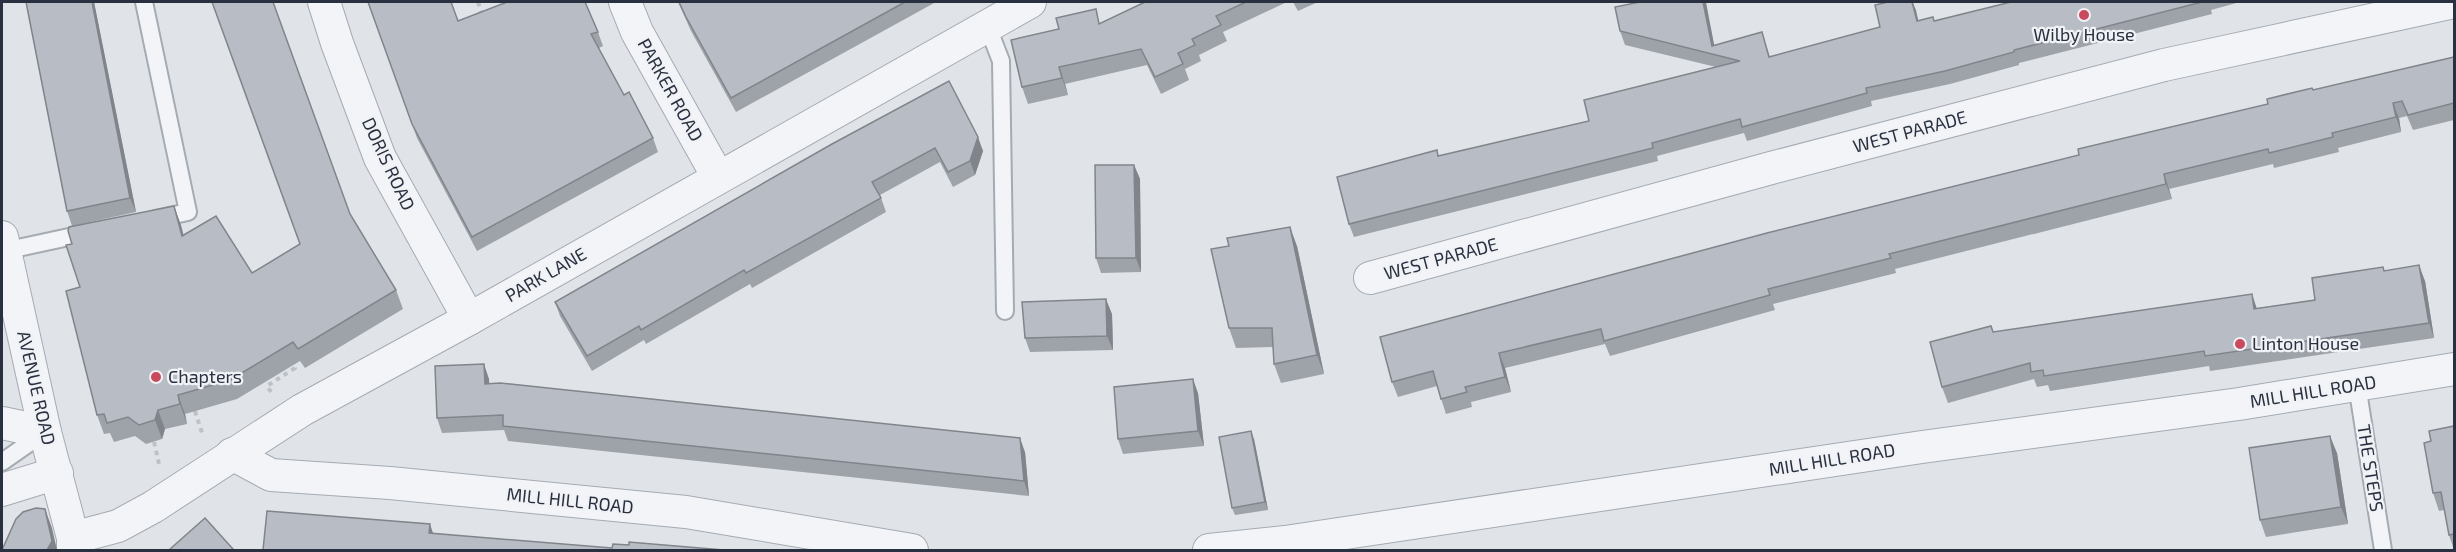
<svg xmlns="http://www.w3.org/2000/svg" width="2456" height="552" font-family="'Exo 2',sans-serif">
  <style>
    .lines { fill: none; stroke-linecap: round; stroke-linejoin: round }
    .lane-casing { stroke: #a5abb3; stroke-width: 20 }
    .street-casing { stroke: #a5abb3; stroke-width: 34 }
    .path { stroke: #bec1c7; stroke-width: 4; stroke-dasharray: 4.5 4.5; stroke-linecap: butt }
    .lane { stroke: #f3f4f7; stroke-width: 16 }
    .street { stroke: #f3f4f7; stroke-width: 32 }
    .wall { fill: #9ea3a9 }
    .shaded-wall { fill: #81848a }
    .building { fill: #b8bdc5; stroke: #81848a; stroke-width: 1.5 }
    .poi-dot { fill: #c94a5c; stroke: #f0f2f6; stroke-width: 2 }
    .labels { text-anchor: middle; stroke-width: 4.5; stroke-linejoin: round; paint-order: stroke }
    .poi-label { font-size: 18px; fill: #293140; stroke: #f0f2f6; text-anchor: start }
    .street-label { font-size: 18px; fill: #293140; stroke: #f0f2f6 }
  </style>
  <rect width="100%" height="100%" fill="#e0e4e9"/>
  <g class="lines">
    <defs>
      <g id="lane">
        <path d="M 144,2 L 188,212 L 155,219"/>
        <path d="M 987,25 L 1001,61 L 1005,311"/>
        <path d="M 4,251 L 92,232"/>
        <path d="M 2357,385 L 2383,550"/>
        <path d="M 2,462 L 45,432"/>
      </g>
      <g id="street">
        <path d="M 324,2 L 337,43 L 380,158 L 469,319"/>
        <path d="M 625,2 L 637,32 L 718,177"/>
        <path d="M 2,237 L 45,432 L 73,538 L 73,550"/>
        <path d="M 1370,278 L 1771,168 L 2164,65 L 2454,2"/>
        <path d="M 2,423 L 45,432"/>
        <path d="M 232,454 L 271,475 L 390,483 L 686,512 L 912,550"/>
        <path d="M 2,490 L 57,473"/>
        <path d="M 73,538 L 118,526 L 153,507 L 302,410 L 469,319 L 1030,2"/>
        <path d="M 1209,550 L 1285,542 L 1922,447 L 2239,404 L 2454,369"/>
      </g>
    </defs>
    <!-- lane casing -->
    <use href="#lane" class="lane-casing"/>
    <!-- street casing -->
    <use href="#street" class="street-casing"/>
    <!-- path -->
    <g class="path">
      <path d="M 478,2 L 482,14"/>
      <path d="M 271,392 L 267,386 L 295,368 L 292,363"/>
      <path d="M 195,411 L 202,433"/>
      <path d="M 154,442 L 159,464"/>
    </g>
    <!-- lane -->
    <use href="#lane" class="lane"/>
    <!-- street -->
    <use href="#street" class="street"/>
  </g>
  <!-- wall -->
  <g class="wall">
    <path d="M 26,2 L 94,2 L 136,212 L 72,226 L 67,211 Z"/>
    <path d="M 368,2 L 458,21 L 598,32 L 603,46 L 599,48 L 624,95 L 653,138 L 658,152 L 477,251 L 417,138 Z"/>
    <path d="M 678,2 L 936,2 L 736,112 L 691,31 Z"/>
    <path d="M 1145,2 L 1287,2 L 1223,32 L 1227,41 L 1199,55 L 1201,61 L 1185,69 L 1189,80 L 1161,94 L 1147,65 L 1065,84 L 1068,95 L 1028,104 L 1022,87 L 1059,29 L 1101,23 Z"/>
    <path d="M 1293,2 L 1318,2 L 1298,11 Z"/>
    <path d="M 1705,2 L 1714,45 L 1766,45 L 1770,57 L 1880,27 L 1888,2 L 1913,2 L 1918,20 L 1934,21 L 2011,2 L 2240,2 L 2211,10 L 2212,14 L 2019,63 L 2019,65 L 1950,84 L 1871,101 L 1872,106 L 1747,141 L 1744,133 L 1657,156 L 1658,161 L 1354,237 L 1349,224 L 1439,156 L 1589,121 L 1716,67 L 1625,45 L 1620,31 Z"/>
    <path d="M 2454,57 L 2454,120 L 2413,130 L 2407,116 L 2399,118 L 2401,132 L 2338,148 L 2339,152 L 2274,168 L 2273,164 L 2169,189 L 2172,199 L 1895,269 L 1896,273 L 1773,304 L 1775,310 L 1610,356 L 1605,344 L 1505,368 L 1511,392 L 1471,402 L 1472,407 L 1446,414 L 1437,386 L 1398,397 L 1392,382 L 2079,155 L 2268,104 L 2313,90 Z"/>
    <path d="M 949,81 L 983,151 L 975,175 L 953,187 L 940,162 L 880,195 L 886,212 L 752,288 L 750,284 L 646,344 L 644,340 L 592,371 L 560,316 L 555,302 Z"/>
    <path d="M 1134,165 L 1140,179 L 1141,272 L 1101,273 L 1096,258 Z"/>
    <path d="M 174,206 L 183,235 L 252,273 L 350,214 L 396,290 L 403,309 L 305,368 L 300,361 L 237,399 L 185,414 L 187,424 L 165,429 L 162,439 L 146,444 L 135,436 L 114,442 L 110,433 L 104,434 L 97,415 L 80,287 L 72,244 Z"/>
    <path d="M 1297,246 L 1324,374 L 1281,383 L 1274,364 L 1273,347 L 1236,348 L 1229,328 Z"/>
    <path d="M 2385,271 L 2425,281 L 2434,338 L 2210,371 L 2209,366 L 2050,391 L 2048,385 L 2037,387 L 2034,379 L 1948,403 L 1942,387 L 1994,332 L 2257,308 L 2315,300 Z"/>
    <path d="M 1112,314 L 1113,350 L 1030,352 L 1025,338 Z"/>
    <path d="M 489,379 L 489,384 L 1025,452 L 1029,496 L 508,441 L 504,430 L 442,433 L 437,418 Z"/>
    <path d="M 1198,393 L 1204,446 L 1123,454 L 1118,439 Z"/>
    <path d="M 2454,426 L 2454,550 L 2449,535 L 2444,510 L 2439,511 L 2433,493 L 2431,441 Z"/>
    <path d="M 1254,439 L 1268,510 L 1235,515 L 1232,508 Z"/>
    <path d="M 2337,453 L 2348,524 L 2266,537 L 2260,520 Z"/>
  </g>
  <!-- shaded-wall -->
  <g class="shaded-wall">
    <path d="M 92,2 L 94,2 L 136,212 L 130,198 Z"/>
    <path d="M 1703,2 L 1706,2 L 1716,55 L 1712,46 Z"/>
    <path d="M 1912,2 L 1916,10 L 1921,34 L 1917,21 Z"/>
    <path d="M 1059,67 L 1065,84 L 1068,95 L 1062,78 Z"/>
    <path d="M 2393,103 L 2399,118 L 2401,132 L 2396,117 Z"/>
    <path d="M 978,137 L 983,151 L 975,175 L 970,161 Z"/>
    <path d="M 1134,165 L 1140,179 L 1141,272 L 1136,258 Z"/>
    <path d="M 2164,174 L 2169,189 L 2172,199 L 2166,184 Z"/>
    <path d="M 174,206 L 181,225 L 189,256 L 182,236 Z"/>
    <path d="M 1290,227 L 1297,246 L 1324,374 L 1317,355 Z"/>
    <path d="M 2419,265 L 2425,281 L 2434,338 L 2429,323 Z"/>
    <path d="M 2252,294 L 2257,309 L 2254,309 Z"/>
    <path d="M 1106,299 L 1112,314 L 1113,350 L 1107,336 Z"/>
    <path d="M 1499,353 L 1505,368 L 1511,392 L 1505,377 Z"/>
    <path d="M 484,364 L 489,379 L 490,399 L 485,384 Z"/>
    <path d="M 1193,379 L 1198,393 L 1204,446 L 1198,431 Z"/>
    <path d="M 178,395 L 185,414 L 187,424 L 180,404 Z"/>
    <path d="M 158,410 L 165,429 L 162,439 L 155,420 Z"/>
    <path d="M 1251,431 L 1254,439 L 1268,510 L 1265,502 Z"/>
    <path d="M 2330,436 L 2337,453 L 2348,524 L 2341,507 Z"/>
    <path d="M 1020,438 L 1025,452 L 1029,496 L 1024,481 Z"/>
    <path d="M 45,509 L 52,528 L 57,550 L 47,550 Z"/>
    <path d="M 430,524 L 435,539 L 429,533 Z"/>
  </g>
  <!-- building -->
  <g class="building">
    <path d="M 26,2 L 92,2 L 130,198 L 67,211 Z"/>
    <path d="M 212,2 L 273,2 L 350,214 L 396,290 L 298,349 L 293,342 L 230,380 L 178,395 L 180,404 L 158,410 L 155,420 L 139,425 L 128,417 L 107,423 L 104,414 L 97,415 L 66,291 L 80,287 L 66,245 L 72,244 L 68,231 L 69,227 L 174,206 L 182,236 L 216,216 L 252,273 L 300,244 Z"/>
    <path d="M 368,2 L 451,2 L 458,21 L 507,2 L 585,2 L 598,32 L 591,34 L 624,95 L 629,92 L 653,138 L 472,237 L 412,124 Z"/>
    <path d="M 679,2 L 905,2 L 731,98 L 686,17 Z"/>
    <path d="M 1145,2 L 1246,2 L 1216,16 L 1221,25 L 1192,39 L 1195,45 L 1178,53 L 1183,64 L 1155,77 L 1141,49 L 1059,67 L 1062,78 L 1022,87 L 1011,40 L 1059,29 L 1056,18 L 1096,9 L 1099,24 Z"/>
    <path d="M 1640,2 L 1703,2 L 1712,46 L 1762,32 L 1769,57 L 1880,27 L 1875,5 L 1888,2 L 1912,2 L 1917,21 L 1933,17 L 1934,21 L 2011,2 L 2202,2 L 2014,50 L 2014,52 L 1945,71 L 1866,88 L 1867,93 L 1742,127 L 1740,119 L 1652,143 L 1653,148 L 1349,224 L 1337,177 L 1437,150 L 1438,156 L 1589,121 L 1584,100 L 1740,61 L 1620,31 L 1615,7 Z"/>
    <path d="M 2454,57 L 2454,103 L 2408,115 L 2402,101 L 2393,103 L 2396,117 L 2332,133 L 2333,137 L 2269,153 L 2268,149 L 2164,174 L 2166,184 L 1889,254 L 1891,258 L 1768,289 L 1770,295 L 1604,341 L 1601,329 L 1499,353 L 1505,377 L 1465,387 L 1467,392 L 1441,399 L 1433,371 L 1392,382 L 1380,337 L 1767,233 L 2079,155 L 2078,149 L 2268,104 L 2267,99 L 2312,88 L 2313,90 Z"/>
    <path d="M 949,81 L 978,137 L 970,161 L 948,172 L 935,148 L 872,182 L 881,198 L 746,273 L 744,270 L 641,330 L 639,326 L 587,356 L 555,302 L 832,144 Z"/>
    <path d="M 1095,165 L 1134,165 L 1136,258 L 1096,258 Z"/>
    <path d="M 1290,227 L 1317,355 L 1274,364 L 1272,328 L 1229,328 L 1211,249 L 1229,246 L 1227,238 Z"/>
    <path d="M 2419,265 L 2429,323 L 2205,356 L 2204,351 L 2044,376 L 2043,370 L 2031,372 L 2030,363 L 1942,387 L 1930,342 L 1991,326 L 1993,332 L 2252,294 L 2254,309 L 2315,300 L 2312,278 L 2383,267 L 2384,271 Z"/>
    <path d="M 1106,299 L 1107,336 L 1025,338 L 1022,302 Z"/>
    <path d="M 484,364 L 485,384 L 500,383 L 1020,438 L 1024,481 L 503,426 L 503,415 L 437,418 L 435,366 Z"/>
    <path d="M 1193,379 L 1198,431 L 1118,439 L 1114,387 Z"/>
    <path d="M 2454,426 L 2454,534 L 2449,535 L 2441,492 L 2433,493 L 2424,443 L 2431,441 L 2429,431 Z"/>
    <path d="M 1251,431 L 1265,502 L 1232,508 L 1219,437 Z"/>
    <path d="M 2330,436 L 2341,507 L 2260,520 L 2249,448 Z"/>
    <path d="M 36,508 L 45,509 L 52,541 L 47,550 L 2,550 L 16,519 L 23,512 Z"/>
    <path d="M 267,511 L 430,524 L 429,533 L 612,548 L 613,544 L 629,545 L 629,542 L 724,550 L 263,550 Z"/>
    <path d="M 205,518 L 233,549 L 231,550 L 169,550 Z"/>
  </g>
  <!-- markers -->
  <g class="poi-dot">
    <circle cx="2084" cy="15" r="6"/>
    <circle cx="2240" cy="344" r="6"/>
    <circle cx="156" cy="377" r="6"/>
  </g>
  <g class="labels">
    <!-- poi labels -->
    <g class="poi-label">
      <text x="2084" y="41" text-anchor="middle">Wilby House</text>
      <text x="2252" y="350">Linton House</text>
      <text x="168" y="383">Chapters</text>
    </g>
    <!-- street labels -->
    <g class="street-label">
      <text transform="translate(670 90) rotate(61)" y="6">PARKER ROAD</text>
      <text transform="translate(1910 132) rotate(-15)" y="6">WEST PARADE</text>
      <text transform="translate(388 164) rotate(65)" y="6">DORIS ROAD</text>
      <text transform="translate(1441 259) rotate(-15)" y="6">WEST PARADE</text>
      <text transform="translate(546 275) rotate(-30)" y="6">PARK LANE</text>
      <text transform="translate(36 388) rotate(77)" y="6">AVENUE ROAD</text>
      <text transform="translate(2313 392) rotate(-9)" y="6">MILL HILL ROAD</text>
      <text transform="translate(1832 460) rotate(-9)" y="6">MILL HILL ROAD</text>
      <text transform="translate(2370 468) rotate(81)" y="6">THE STEPS</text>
      <text transform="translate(570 501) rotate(6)" y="6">MILL HILL ROAD</text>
    </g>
  </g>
  <!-- border -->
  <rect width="2456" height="552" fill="none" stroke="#293140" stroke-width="6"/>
</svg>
